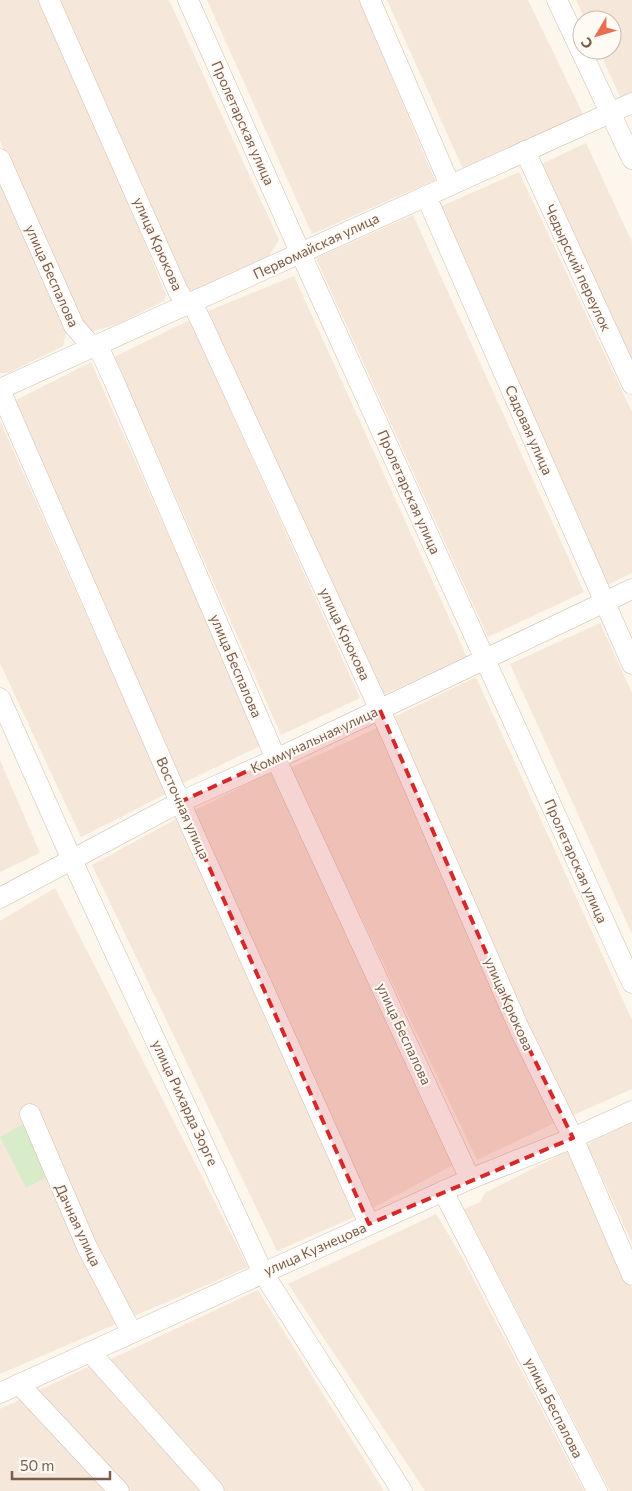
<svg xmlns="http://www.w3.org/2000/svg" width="632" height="1491" font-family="Commissioner,sans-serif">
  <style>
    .residential { fill: #f5e8da }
    .green { fill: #d8ecc9 }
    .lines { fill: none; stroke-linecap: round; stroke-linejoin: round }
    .minor-casing { stroke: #d1beb0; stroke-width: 21 }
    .minor { stroke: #fff; stroke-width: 20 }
    .marked { fill: #d62828; fill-opacity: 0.2; stroke: #d62828; stroke-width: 4; stroke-dasharray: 10 6; stroke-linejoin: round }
    .labels { text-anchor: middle; stroke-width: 4; stroke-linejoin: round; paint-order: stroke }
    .street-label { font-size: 14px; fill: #7a5c4d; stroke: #fffaf3 }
  </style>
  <rect width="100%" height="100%" fill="#fdf6ec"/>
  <!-- residential -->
  <g class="residential">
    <path d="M 0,0 L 39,0 L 88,104 L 166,295 L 164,301 L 118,324 L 85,334 L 0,141 Z"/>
    <path d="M 56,0 L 169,0 L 279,240 L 266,260 L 188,293 Z"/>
    <path d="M 207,0 L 359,0 L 435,180 L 312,234 Z"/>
    <path d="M 387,0 L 528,0 L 584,116 L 463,169 Z"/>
    <path d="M 576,0 L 632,0 L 632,94 L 621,99 L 599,50 L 612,50 L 612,20 L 585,20 Z"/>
    <path d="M 586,143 L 632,242 L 632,373 L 535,167 Z"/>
    <path d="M 519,172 L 632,412 L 632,573 L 604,587 L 435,209 Z"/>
    <path d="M 0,181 L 66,333 L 63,346 L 8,373 L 0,373 Z"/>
    <path d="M 413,215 L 584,592 L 488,637 L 316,258 Z"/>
    <path d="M 294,276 L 467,657 L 379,697 L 208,311 Z"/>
    <path d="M 190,320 L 360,698 L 281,735 L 114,357 Z"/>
    <path d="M 91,362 L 262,745 L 181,784 L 12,402 Z"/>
    <path d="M 0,421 L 166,794 L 81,837 L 0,663 Z"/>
    <path d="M 600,623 L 632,693 L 632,934 L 510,664 Z"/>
    <path d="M 476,677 L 632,1020 L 632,1089 L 571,1116 L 538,1049 L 390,719 Z"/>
    <path d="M 377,728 L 555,1123 L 477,1160 L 290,768 Z"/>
    <path d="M 0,760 L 40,853 L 0,872 Z"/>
    <path d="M 275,770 L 453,1165 L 371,1209 L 193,811 Z"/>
    <path d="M 176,819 L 356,1216 L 277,1251 L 92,865 Z"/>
    <path d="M 55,888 L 248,1267 L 0,1374 L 0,921 Z"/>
    <path d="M 632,1122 L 632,1243 L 587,1144 Z"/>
    <path d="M 567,1151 L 632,1289 L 632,1491 L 610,1491 L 464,1209 L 480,1202 L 485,1193 Z"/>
    <path d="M 436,1214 L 462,1257 L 584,1491 L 425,1491 L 288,1284 Z"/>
    <path d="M 258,1290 L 384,1491 L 222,1491 L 109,1360 Z"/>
    <path d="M 90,1366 L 203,1491 L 0,1491 L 0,1409 Z"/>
  </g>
  <!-- green -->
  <path class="green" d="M 25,1123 L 52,1174 L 26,1188 L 0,1137 Z"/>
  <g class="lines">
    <defs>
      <g id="minor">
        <path d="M 49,0 L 178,291 L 184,300 L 192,303 L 202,323 L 390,732 L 519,1028 L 573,1138 L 632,1275"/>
        <path d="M 188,0 L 300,252 L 632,983"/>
        <path d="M 370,0 L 450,185"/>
        <path d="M 557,0 L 632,159"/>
        <path d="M 525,151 L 632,384"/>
        <path d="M 0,159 L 74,326 L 89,343 L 98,346 L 114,381 L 276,759 L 470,1179"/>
        <path d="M 426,196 L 632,664"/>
        <path d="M 0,389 L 632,103"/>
        <path d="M 0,390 L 180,802 L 369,1224"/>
        <path d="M 0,698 L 72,860 L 263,1273 L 402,1491"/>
        <path d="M 0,898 L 180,802 L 276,759 L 632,589"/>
        <path d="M 30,1114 L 87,1247 L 132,1333"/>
        <path d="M 443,1191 L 597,1491"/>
        <path d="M 90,1352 L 214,1491"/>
        <path d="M 19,1384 L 119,1491"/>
        <path d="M 0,1393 L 470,1179 L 573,1138 L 632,1111"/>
      </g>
    </defs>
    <!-- minor casing -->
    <use href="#minor" class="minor-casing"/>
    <!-- minor -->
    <use href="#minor" class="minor"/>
  </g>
  <!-- marked area -->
  <path class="marked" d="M 380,710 L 519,1028 L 573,1138 L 369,1224 L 180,802 Z"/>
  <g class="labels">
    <!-- street labels -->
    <g class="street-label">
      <text transform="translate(243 123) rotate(66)" y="5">Пролетарская улица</text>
      <text transform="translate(158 244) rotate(66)" y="5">улица Крюкова</text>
      <text transform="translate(316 246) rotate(-25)" y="5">Первомайская улица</text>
      <text transform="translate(578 268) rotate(65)" y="5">Чедырский переулок</text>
      <text transform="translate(52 276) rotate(66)" y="5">улица Беспалова</text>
      <text transform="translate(529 430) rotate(66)" y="5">Садовая улица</text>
      <text transform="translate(409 492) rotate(66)" y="5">Пролетарская улица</text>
      <text transform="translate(345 634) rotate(65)" y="5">улица Крюкова</text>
      <text transform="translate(236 666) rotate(67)" y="5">улица Беспалова</text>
      <text transform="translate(314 740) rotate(-25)" y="5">Коммунальная улица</text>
      <text transform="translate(183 808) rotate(66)" y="5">Восточная улица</text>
      <text transform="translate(576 861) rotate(66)" y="5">Пролетарская улица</text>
      <text transform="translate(509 1004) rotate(66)" y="5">улица Крюкова</text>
      <text transform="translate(404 1034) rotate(65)" y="5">улица Беспалова</text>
      <text transform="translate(185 1103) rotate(65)" y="5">улица Рихарда Зорге</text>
      <text transform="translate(78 1225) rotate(65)" y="5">Дачная улица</text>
      <text transform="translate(315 1249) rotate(-24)" y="5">улица Кузнецова</text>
      <text transform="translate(554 1408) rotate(63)" y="5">улица Беспалова</text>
    </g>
  </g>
  <!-- north arrow -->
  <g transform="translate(597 35) rotate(232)"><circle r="24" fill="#fffaf3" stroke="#cabbb1"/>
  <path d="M0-4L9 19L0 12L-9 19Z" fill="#e76f51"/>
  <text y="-8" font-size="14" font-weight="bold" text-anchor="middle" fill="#7a5c4d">С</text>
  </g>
  <!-- scale -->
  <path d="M12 1471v8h98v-8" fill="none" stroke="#7a5c4d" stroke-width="2.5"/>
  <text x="20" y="1471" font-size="15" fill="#7a5c4d" stroke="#fffaf3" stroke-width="4" paint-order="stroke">50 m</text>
</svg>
